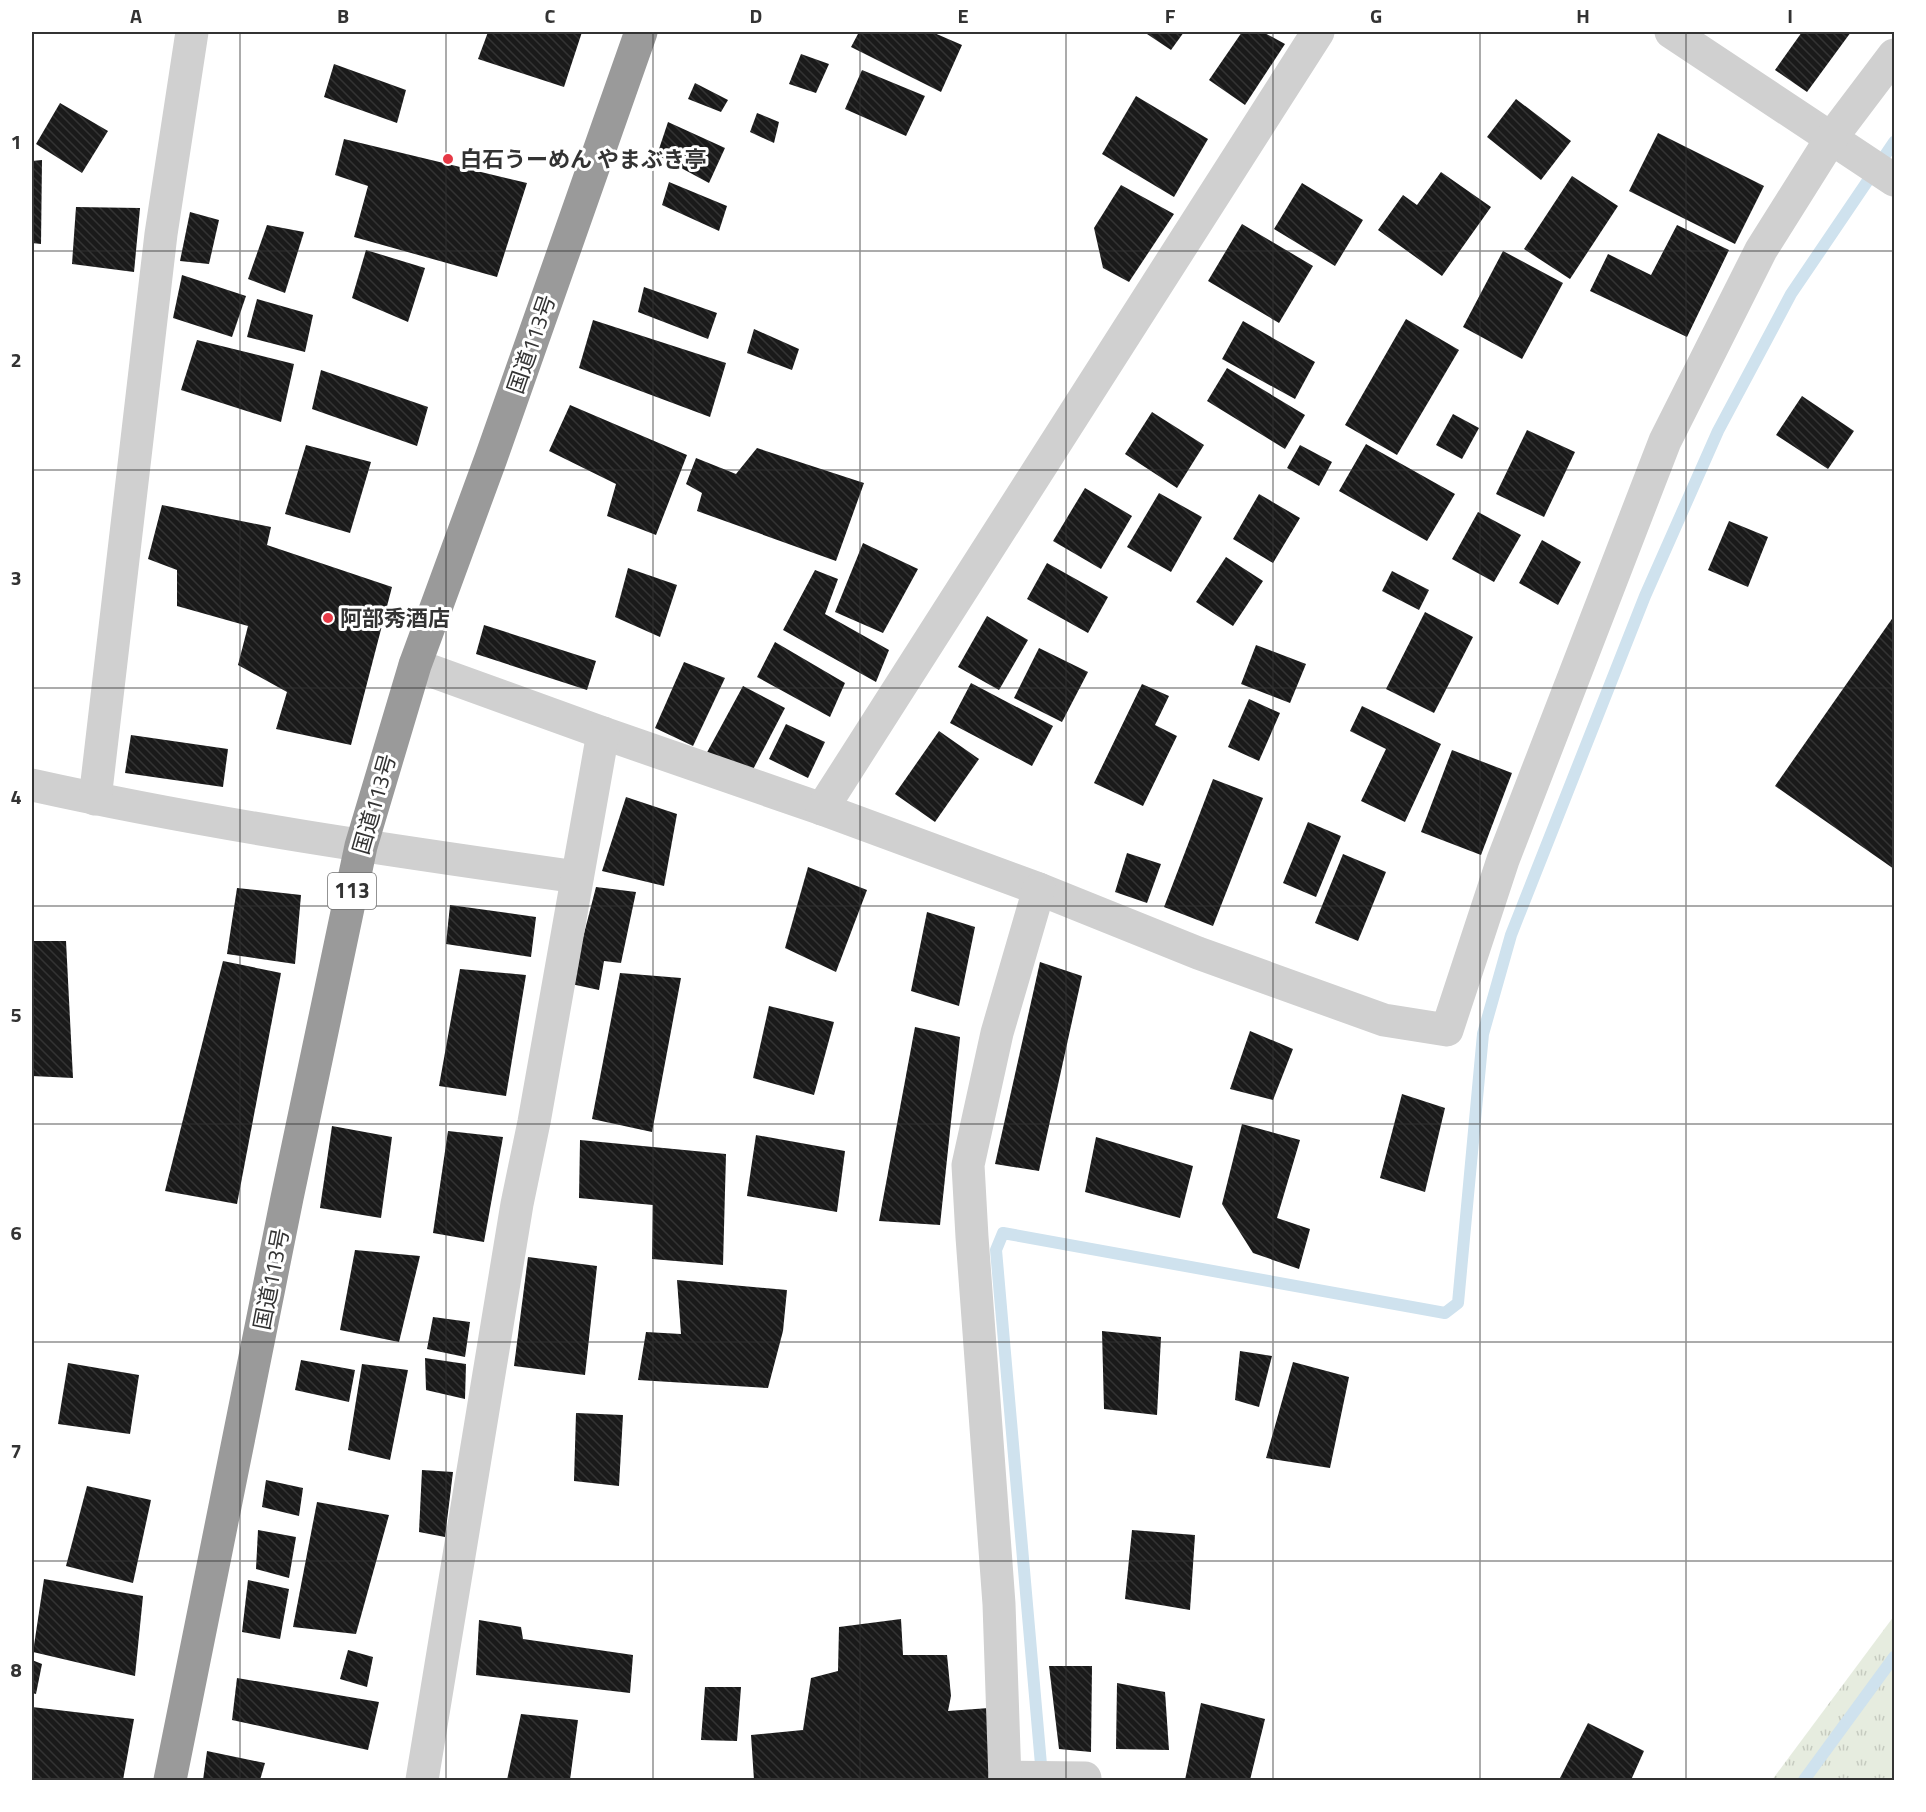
<svg xmlns="http://www.w3.org/2000/svg" width="1926" height="1812" font-family="'Titillium Web','Noto Sans JP',sans-serif">
  <style>
    .park { fill: url(#park-tufts) }
    .lines { fill: none; stroke-linecap: round; stroke-linejoin: round }
    .stream { stroke: #cfe2ee; stroke-width: 12 }
    .building { fill: url(#building-back-hatch) }
    .minor { stroke: #d0d0d0; stroke-width: 33 }
    .highway { stroke: #9a9a9a; stroke-width: 33 }
    .grid { fill: none; stroke: #333; stroke-width: 1.5; stroke-opacity: 0.55 }
    .poi-dot { fill: #e63946; stroke: #fff; stroke-width: 2 }
    .labels { text-anchor: middle; stroke-width: 6; stroke-linejoin: round; paint-order: stroke }
    .shield { fill: #fff; stroke: #707070; stroke-width: 1.5 }
    .shield-label { font-size: 21px; font-weight: bold; fill: #333 }
    .poi-label { font-size: 22px; font-weight: bold; fill: #333; stroke: #fff; text-anchor: start }
    .street-label { font-size: 22px; fill: #333; stroke: #fff }
    .neatline { fill: none; stroke: #333; stroke-width: 2 }
    .grid-label { font-size: 20px; text-anchor: middle; font-weight: bold; fill: #333 }
  </style>
  <defs>
    <pattern id="park-tufts" width="24" height="20" patternUnits="userSpaceOnUse" patternTransform="scale(1.5)"><rect width="24" height="20" fill="#e6ecdf"/><path d="M3 7l-1-3M5 7V3M7 7l1-3M15 17l-1-3M17 17v-4M19 17l1-3" fill="none" stroke="#c6cbc0"/></pattern>
    <pattern id="building-back-hatch" width="6" height="6" patternUnits="userSpaceOnUse" patternTransform="scale(1.5)"><rect width="6" height="6" fill="#1a1a1a"/><path d="M-1 5l2 2M0 0l6 6M5-1l2 2" fill="none" stroke="#333"/></pattern>
  </defs>
  <rect width="100%" height="100%" fill="#fff"/>
  <!-- park -->
  <path class="park" d="M 1894,1616 L 1894,1780 L 1772,1780 Z"/>
  <g class="lines">
    <!-- stream -->
    <g class="stream">
      <path d="M 1042,1776 L 996,1250 L 1003,1233 L 1445,1313 L 1458,1303 L 1483,1034 L 1511,935 L 1645,596 L 1718,431 L 1791,294 L 1894,142"/>
      <path d="M 1804,1780 L 1894,1657"/>
    </g>
  </g>
  <!-- building -->
  <g class="building">
    <path d="M 488,32 L 582,32 L 564,87 L 478,59 Z"/>
    <path d="M 859,32 L 890,32 L 893,33 L 894,32 L 932,32 L 962,45 L 941,92 L 851,47 Z"/>
    <path d="M 1144,32 L 1184,32 L 1171,50 Z"/>
    <path d="M 1242,32 L 1263,32 L 1285,44 L 1245,105 L 1209,80 Z"/>
    <path d="M 1802,32 L 1851,32 L 1807,92 L 1775,70 Z"/>
    <path d="M 801,54 L 829,64 L 816,93 L 789,84 Z"/>
    <path d="M 334,64 L 406,90 L 397,123 L 324,97 Z"/>
    <path d="M 862,70 L 925,96 L 906,136 L 845,109 Z"/>
    <path d="M 695,83 L 728,100 L 721,112 L 688,99 Z"/>
    <path d="M 1136,96 L 1208,139 L 1174,197 L 1102,154 Z"/>
    <path d="M 1516,99 L 1571,141 L 1541,180 L 1487,137 Z"/>
    <path d="M 60,103 L 108,131 L 82,173 L 36,144 Z"/>
    <path d="M 757,113 L 779,122 L 774,143 L 750,132 Z"/>
    <path d="M 668,122 L 725,148 L 709,183 L 657,155 Z"/>
    <path d="M 1658,133 L 1764,186 L 1735,244 L 1629,191 Z"/>
    <path d="M 344,139 L 527,183 L 497,277 L 354,237 L 368,186 L 335,175 Z"/>
    <path d="M 42,160 L 41,244 L 32,243 L 32,161 Z"/>
    <path d="M 1441,172 L 1491,207 L 1442,276 L 1378,230 L 1403,195 L 1417,205 Z"/>
    <path d="M 1572,176 L 1618,206 L 1570,279 L 1524,249 Z"/>
    <path d="M 669,182 L 727,206 L 719,231 L 662,205 Z"/>
    <path d="M 1302,183 L 1363,220 L 1335,266 L 1274,229 Z"/>
    <path d="M 1121,185 L 1174,214 L 1129,282 L 1103,268 L 1094,228 Z"/>
    <path d="M 76,207 L 140,208 L 134,272 L 72,264 Z"/>
    <path d="M 190,212 L 219,220 L 209,264 L 180,261 Z"/>
    <path d="M 1242,224 L 1313,266 L 1279,323 L 1208,281 Z"/>
    <path d="M 267,225 L 304,232 L 285,293 L 248,279 Z"/>
    <path d="M 1677,225 L 1729,250 L 1687,337 L 1590,291 L 1608,254 L 1651,275 Z"/>
    <path d="M 366,250 L 425,268 L 408,322 L 352,298 Z"/>
    <path d="M 1503,251 L 1563,283 L 1522,359 L 1463,327 Z"/>
    <path d="M 182,275 L 246,296 L 232,337 L 173,318 Z"/>
    <path d="M 644,287 L 717,313 L 708,339 L 638,312 Z"/>
    <path d="M 257,299 L 313,315 L 305,352 L 247,337 Z"/>
    <path d="M 1406,319 L 1459,350 L 1397,455 L 1345,425 Z"/>
    <path d="M 593,320 L 726,363 L 710,417 L 579,368 Z"/>
    <path d="M 1243,321 L 1315,362 L 1295,399 L 1222,359 Z"/>
    <path d="M 754,329 L 799,349 L 792,370 L 747,353 Z"/>
    <path d="M 197,340 L 294,364 L 281,422 L 181,390 Z"/>
    <path d="M 1227,368 L 1305,415 L 1285,449 L 1207,401 Z"/>
    <path d="M 321,370 L 428,407 L 417,446 L 312,409 Z"/>
    <path d="M 1802,396 L 1854,431 L 1828,469 L 1776,435 Z"/>
    <path d="M 570,405 L 687,455 L 656,535 L 607,516 L 616,484 L 549,451 Z"/>
    <path d="M 1152,412 L 1204,445 L 1177,488 L 1125,454 Z"/>
    <path d="M 1453,414 L 1479,428 L 1462,459 L 1436,445 Z"/>
    <path d="M 1527,430 L 1575,452 L 1544,517 L 1496,494 Z"/>
    <path d="M 1366,444 L 1455,494 L 1427,541 L 1339,491 Z"/>
    <path d="M 306,445 L 371,462 L 350,533 L 285,514 Z"/>
    <path d="M 1300,445 L 1332,462 L 1319,486 L 1287,468 Z"/>
    <path d="M 757,448 L 864,483 L 836,561 L 697,511 L 702,493 L 686,484 L 696,458 L 736,474 Z"/>
    <path d="M 1085,488 L 1132,516 L 1101,569 L 1053,541 Z"/>
    <path d="M 1159,493 L 1202,517 L 1171,572 L 1127,547 Z"/>
    <path d="M 1259,494 L 1300,518 L 1273,563 L 1233,539 Z"/>
    <path d="M 162,505 L 271,527 L 267,545 L 392,587 L 351,745 L 276,729 L 287,692 L 238,665 L 248,626 L 177,606 L 177,570 L 148,559 Z"/>
    <path d="M 1478,512 L 1521,535 L 1494,582 L 1452,559 Z"/>
    <path d="M 1729,521 L 1768,537 L 1748,587 L 1708,570 Z"/>
    <path d="M 1542,540 L 1581,562 L 1558,605 L 1519,583 Z"/>
    <path d="M 863,543 L 918,569 L 883,633 L 835,612 Z"/>
    <path d="M 1226,557 L 1263,581 L 1233,626 L 1196,602 Z"/>
    <path d="M 1047,563 L 1108,597 L 1088,633 L 1027,599 Z"/>
    <path d="M 628,568 L 677,585 L 660,637 L 615,617 Z"/>
    <path d="M 815,570 L 838,579 L 825,614 L 889,650 L 876,682 L 783,630 Z"/>
    <path d="M 1392,571 L 1429,590 L 1419,610 L 1382,591 Z"/>
    <path d="M 1425,612 L 1473,637 L 1434,713 L 1386,689 Z"/>
    <path d="M 987,616 L 1028,640 L 999,690 L 958,667 Z"/>
    <path d="M 1894,616 L 1894,869 L 1775,786 Z"/>
    <path d="M 484,625 L 596,661 L 587,690 L 476,654 Z"/>
    <path d="M 775,642 L 845,683 L 830,717 L 757,677 Z"/>
    <path d="M 1256,645 L 1306,664 L 1290,703 L 1241,684 Z"/>
    <path d="M 1039,648 L 1088,672 L 1062,722 L 1014,698 Z"/>
    <path d="M 684,662 L 725,678 L 693,746 L 655,728 Z"/>
    <path d="M 971,683 L 1053,726 L 1032,766 L 950,723 Z"/>
    <path d="M 1142,684 L 1169,696 L 1155,725 L 1177,736 L 1143,806 L 1094,783 Z"/>
    <path d="M 743,686 L 785,708 L 747,781 L 705,756 Z"/>
    <path d="M 1249,699 L 1280,713 L 1259,761 L 1228,747 Z"/>
    <path d="M 1362,706 L 1441,744 L 1405,822 L 1361,801 L 1386,749 L 1350,731 Z"/>
    <path d="M 786,724 L 825,742 L 808,778 L 769,759 Z"/>
    <path d="M 939,731 L 979,759 L 935,822 L 895,794 Z"/>
    <path d="M 131,735 L 228,749 L 223,787 L 125,773 Z"/>
    <path d="M 1452,750 L 1512,773 L 1481,855 L 1421,832 Z"/>
    <path d="M 1213,779 L 1263,798 L 1213,926 L 1164,907 Z"/>
    <path d="M 626,797 L 677,814 L 664,886 L 602,871 Z"/>
    <path d="M 1308,822 L 1341,836 L 1316,897 L 1283,883 Z"/>
    <path d="M 1127,853 L 1161,864 L 1147,903 L 1115,892 Z"/>
    <path d="M 1343,854 L 1386,872 L 1358,941 L 1315,923 Z"/>
    <path d="M 808,867 L 867,890 L 836,972 L 785,948 Z"/>
    <path d="M 596,887 L 636,892 L 621,963 L 604,961 L 599,990 L 571,984 Z"/>
    <path d="M 237,888 L 301,895 L 295,964 L 227,954 Z"/>
    <path d="M 450,905 L 536,917 L 531,957 L 446,944 Z"/>
    <path d="M 927,912 L 975,927 L 959,1006 L 911,991 Z"/>
    <path d="M 32,941 L 66,941 L 73,1078 L 32,1076 Z"/>
    <path d="M 223,961 L 281,973 L 237,1204 L 165,1191 Z"/>
    <path d="M 1040,962 L 1082,976 L 1039,1171 L 995,1164 Z"/>
    <path d="M 460,969 L 526,975 L 506,1096 L 439,1086 Z"/>
    <path d="M 620,973 L 681,978 L 652,1132 L 592,1119 Z"/>
    <path d="M 769,1006 L 834,1022 L 814,1095 L 753,1078 Z"/>
    <path d="M 915,1027 L 960,1037 L 940,1225 L 879,1221 Z"/>
    <path d="M 1250,1031 L 1293,1049 L 1273,1100 L 1230,1089 Z"/>
    <path d="M 1402,1094 L 1445,1108 L 1425,1192 L 1380,1178 Z"/>
    <path d="M 1242,1124 L 1300,1140 L 1277,1218 L 1310,1229 L 1299,1269 L 1253,1253 L 1222,1204 Z"/>
    <path d="M 332,1126 L 392,1137 L 381,1218 L 320,1208 Z"/>
    <path d="M 448,1131 L 503,1137 L 484,1242 L 433,1233 Z"/>
    <path d="M 756,1135 L 845,1151 L 837,1212 L 747,1196 Z"/>
    <path d="M 1096,1137 L 1193,1166 L 1180,1218 L 1085,1192 Z"/>
    <path d="M 580,1140 L 726,1154 L 723,1265 L 652,1259 L 653,1205 L 579,1198 Z"/>
    <path d="M 355,1250 L 420,1256 L 399,1342 L 340,1330 Z"/>
    <path d="M 528,1257 L 597,1266 L 585,1375 L 514,1366 Z"/>
    <path d="M 677,1280 L 787,1290 L 783,1331 L 768,1388 L 638,1380 L 646,1332 L 681,1334 Z"/>
    <path d="M 433,1317 L 470,1322 L 465,1357 L 427,1349 Z"/>
    <path d="M 1102,1331 L 1161,1337 L 1157,1415 L 1104,1409 Z"/>
    <path d="M 1240,1351 L 1272,1356 L 1259,1407 L 1235,1400 Z"/>
    <path d="M 425,1358 L 466,1364 L 465,1399 L 426,1390 Z"/>
    <path d="M 301,1360 L 355,1370 L 349,1402 L 295,1390 Z"/>
    <path d="M 1293,1362 L 1349,1377 L 1330,1468 L 1266,1458 Z"/>
    <path d="M 68,1363 L 139,1375 L 130,1434 L 58,1424 Z"/>
    <path d="M 362,1364 L 408,1370 L 390,1460 L 348,1450 Z"/>
    <path d="M 576,1413 L 623,1415 L 619,1486 L 574,1481 Z"/>
    <path d="M 422,1470 L 453,1472 L 445,1537 L 419,1532 Z"/>
    <path d="M 266,1480 L 303,1488 L 299,1516 L 262,1507 Z"/>
    <path d="M 87,1486 L 151,1500 L 133,1583 L 66,1566 Z"/>
    <path d="M 317,1502 L 389,1515 L 356,1634 L 293,1627 Z"/>
    <path d="M 258,1530 L 296,1537 L 289,1578 L 256,1569 Z"/>
    <path d="M 1132,1530 L 1195,1535 L 1190,1610 L 1125,1599 Z"/>
    <path d="M 44,1579 L 143,1596 L 135,1676 L 33,1652 Z"/>
    <path d="M 248,1580 L 289,1589 L 280,1639 L 242,1632 Z"/>
    <path d="M 901,1619 L 903,1655 L 947,1655 L 951,1696 L 948,1711 L 989,1708 L 1000,1779 L 754,1780 L 751,1735 L 803,1730 L 811,1678 L 838,1671 L 839,1627 Z"/>
    <path d="M 479,1620 L 521,1627 L 523,1639 L 633,1655 L 630,1693 L 476,1675 Z"/>
    <path d="M 348,1650 L 373,1657 L 367,1687 L 340,1679 Z"/>
    <path d="M 32,1660 L 42,1664 L 36,1694 L 32,1693 Z"/>
    <path d="M 1049,1666 L 1092,1666 L 1091,1752 L 1059,1749 Z"/>
    <path d="M 237,1678 L 379,1702 L 368,1750 L 232,1720 Z"/>
    <path d="M 1117,1683 L 1165,1692 L 1169,1750 L 1116,1749 Z"/>
    <path d="M 705,1687 L 741,1687 L 737,1741 L 701,1740 Z"/>
    <path d="M 1201,1703 L 1265,1719 L 1250,1780 L 1185,1780 Z"/>
    <path d="M 32,1707 L 134,1719 L 123,1780 L 32,1780 Z"/>
    <path d="M 521,1714 L 578,1720 L 570,1780 L 507,1780 Z"/>
    <path d="M 1588,1723 L 1644,1751 L 1631,1780 L 1559,1780 Z"/>
    <path d="M 207,1751 L 265,1763 L 260,1780 L 203,1780 Z"/>
  </g>
  <g class="lines">
    <!-- minor -->
    <g class="minor">
      <path d="M 1671,32 L 1894,180"/>
      <path d="M 415,665 L 603,733 L 822,809 L 1039,889 L 1198,953 L 1384,1020 L 1447,1030 L 1503,860 L 1665,441 L 1761,250 L 1832,137 L 1894,55"/>
      <path d="M 32,785 C 212,825 394,851 577,877"/>
      <path d="M 95,799 L 161,234 L 192,32"/>
      <path d="M 822,809 L 1318,32"/>
      <path d="M 1005,1777 L 1085,1778"/>
      <path d="M 422,1780 L 517,1204 L 534,1122 L 603,733"/>
      <path d="M 1005,1780 L 999,1604 L 972,1237 L 968,1165 L 997,1033 L 1039,889"/>
    </g>
    <!-- highway -->
    <path class="highway" d="M 170,1780 L 287,1198 L 361,846 L 415,665 L 491,458 L 641,32"/>
  </g>
  <!-- grid -->
  <path class="grid" d="M 240,32 L 240,1780M 446,32 L 446,1780M 653,32 L 653,1780M 860,32 L 860,1780M 1066,32 L 1066,1780M 1273,32 L 1273,1780M 1480,32 L 1480,1780M 1686,32 L 1686,1780M 32,251 L 1894,251M 32,470 L 1894,470M 32,688 L 1894,688M 32,906 L 1894,906M 32,1124 L 1894,1124M 32,1342 L 1894,1342M 32,1561 L 1894,1561"/>
  <!-- markers -->
  <g class="poi-dot">
    <circle cx="448" cy="159" r="6"/>
    <circle cx="328" cy="618" r="6"/>
  </g>
  <g class="labels">
    <!-- shield labels -->
    <rect class="shield" x="328" y="873" width="48" height="36" rx="4.5"/>
    <g class="shield-label">
      <text x="352" y="898">113</text>
    </g>
    <!-- poi labels -->
    <g class="poi-label">
      <text x="460" y="167">白石うーめん やまぶき亭</text>
      <text x="340" y="626">阿部秀酒店</text>
    </g>
    <!-- street labels -->
    <g class="street-label">
      <text transform="translate(531 344) rotate(-71)" y="8">国道113号</text>
      <text transform="translate(374 804) rotate(-74)" y="8">国道113号</text>
      <text transform="translate(271 1279) rotate(-79)" y="8">国道113号</text>
    </g>
  </g>
  <!-- border -->
  <rect width="1926" height="1812" fill="none" stroke="#ffffff" stroke-width="66"/>
  <rect x="33" y="33" width="1860" height="1746" class="neatline"/>
  <g class="grid-label">
    <text x="136" y="23">A</text>
    <text x="343" y="23">B</text>
    <text x="550" y="23">C</text>
    <text x="756" y="23">D</text>
    <text x="963" y="23">E</text>
    <text x="1170" y="23">F</text>
    <text x="1376" y="23">G</text>
    <text x="1583" y="23">H</text>
    <text x="1790" y="23">I</text>
    <text x="16" y="149">1</text>
    <text x="16" y="367">2</text>
    <text x="16" y="585">3</text>
    <text x="16" y="804">4</text>
    <text x="16" y="1022">5</text>
    <text x="16" y="1240">6</text>
    <text x="16" y="1458">7</text>
    <text x="16" y="1677">8</text>
  </g>
</svg>
